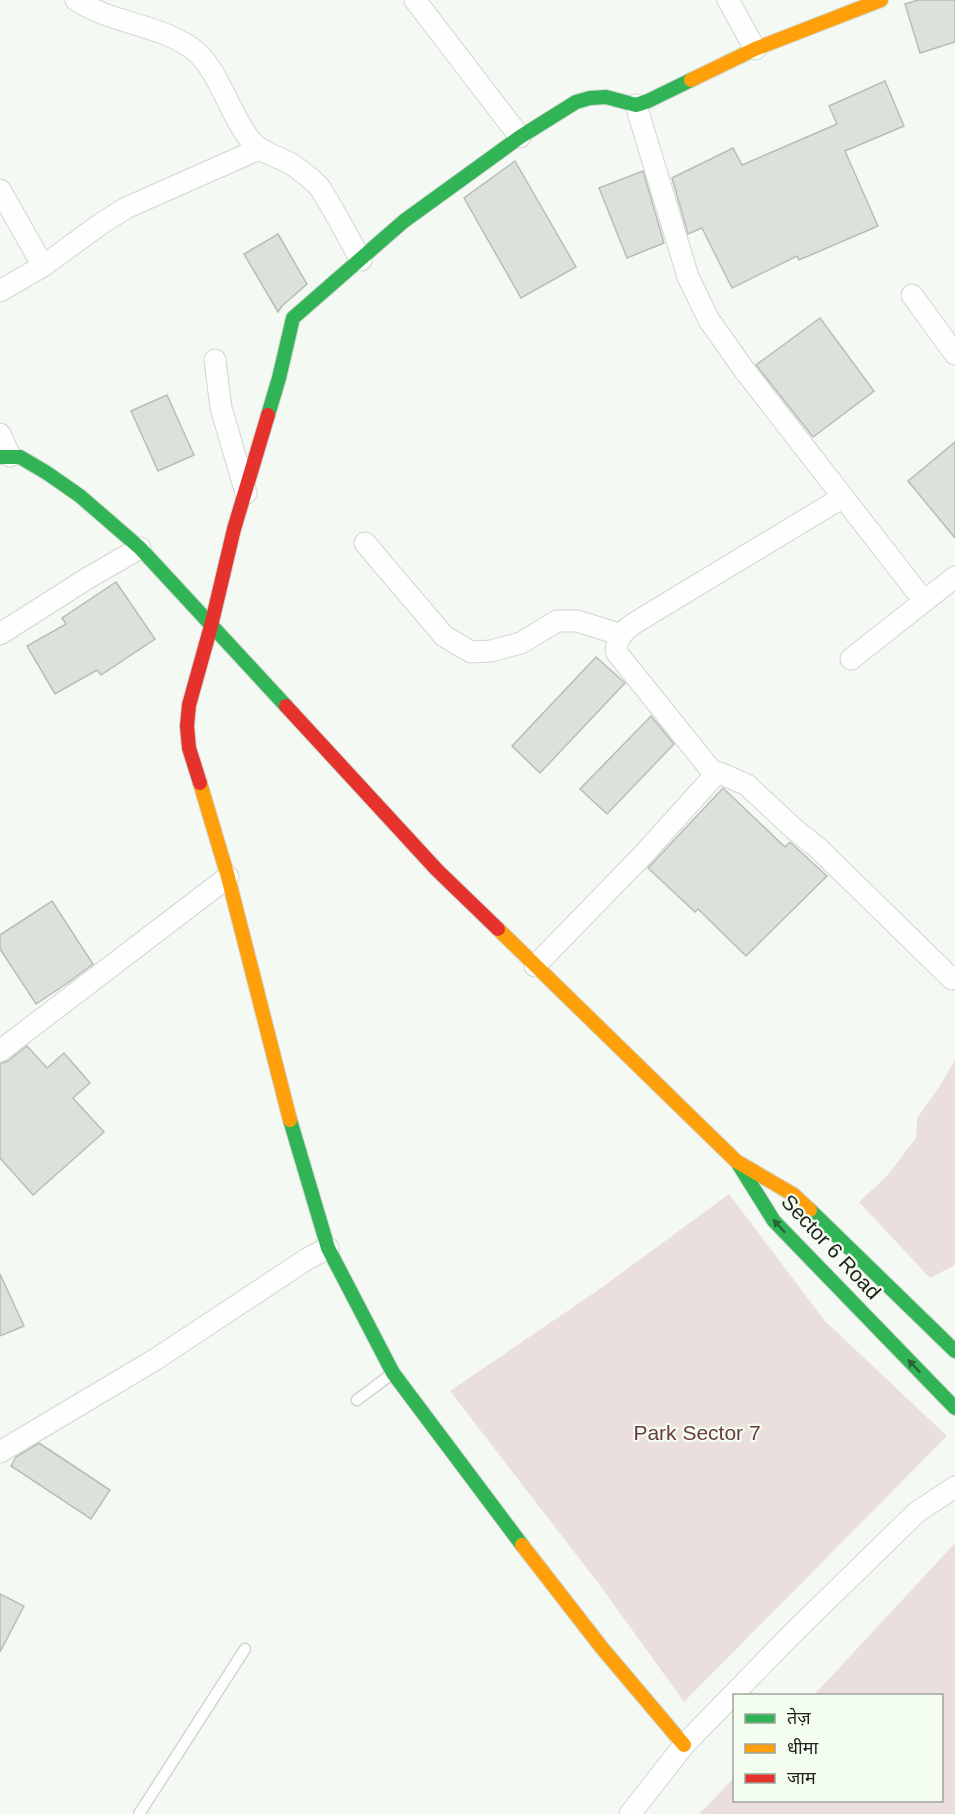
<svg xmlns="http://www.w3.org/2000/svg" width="955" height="1814" font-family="Arial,'Noto Sans Devanagari',sans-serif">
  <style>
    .green { fill: #ebdfde }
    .building { fill: #dbe2d9; stroke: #b9bdb8; stroke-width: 1.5 }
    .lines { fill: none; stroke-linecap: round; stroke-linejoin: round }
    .lane-casing { stroke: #d1d6d0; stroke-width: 13 }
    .street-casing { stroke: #d1d6d0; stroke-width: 23 }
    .fast-casing { stroke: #d1d6d0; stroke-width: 16 }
    .slow-casing { stroke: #d1d6d0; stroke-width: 16 }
    .jam-casing { stroke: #d1d6d0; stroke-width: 16 }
    .lane { stroke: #fdfefd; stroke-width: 10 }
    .street { stroke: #fdfefd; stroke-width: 21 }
    .fast { stroke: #30b455; stroke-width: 14 }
    .slow { stroke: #ff9f0a; stroke-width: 14 }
    .jam { stroke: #e5322d; stroke-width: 14 }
    .oneway { fill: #266336 }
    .labels { text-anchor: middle; stroke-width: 4.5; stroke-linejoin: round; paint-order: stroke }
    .street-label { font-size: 21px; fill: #1e211c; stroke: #f3fdf0 }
    .park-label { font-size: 21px; fill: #6d3943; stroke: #f3fdf0 }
  </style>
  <rect width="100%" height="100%" fill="#f4faf3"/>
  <!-- green -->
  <g class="green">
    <path d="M 955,1060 L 955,1265 L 930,1278 L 859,1202 L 887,1176 L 916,1138 L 917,1118 L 938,1089 Z"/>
    <path d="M 729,1194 L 825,1321 L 947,1436 L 684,1702 L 602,1588 L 450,1391 L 601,1288 Z"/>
    <path d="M 955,1543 L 955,1814 L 699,1814 L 734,1778 L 734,1800 L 942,1800 L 942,1696 L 814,1695 Z"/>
  </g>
  <!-- building -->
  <g class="building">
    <path d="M 918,0 L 955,0 L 955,42 L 920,53 L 905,4 Z"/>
    <path d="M 885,81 L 904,126 L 845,151 L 878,226 L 799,260 L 797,256 L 732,288 L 702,228 L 688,234 L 672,178 L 733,148 L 742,165 L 837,124 L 829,106 Z"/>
    <path d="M 515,161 L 576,267 L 521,298 L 464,198 Z"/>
    <path d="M 643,171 L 664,243 L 627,258 L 599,188 Z"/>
    <path d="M 278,234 L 307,284 L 282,306 L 278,312 L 244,254 Z"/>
    <path d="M 820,318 L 874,391 L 813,437 L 756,365 Z"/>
    <path d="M 167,395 L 194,455 L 158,471 L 131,411 Z"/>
    <path d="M 955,442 L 955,538 L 908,481 Z"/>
    <path d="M 116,582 L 155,639 L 101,675 L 97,670 L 55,694 L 27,646 L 66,624 L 62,618 Z"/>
    <path d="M 596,657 L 625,683 L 540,773 L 512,746 Z"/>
    <path d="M 651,716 L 674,744 L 607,814 L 580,789 Z"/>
    <path d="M 723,788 L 785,847 L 790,842 L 827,876 L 746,956 L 698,909 L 695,912 L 648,868 Z"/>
    <path d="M 52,901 L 93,964 L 69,982 L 36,1004 L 0,949 L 0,935 Z"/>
    <path d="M 27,1046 L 47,1068 L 64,1053 L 90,1083 L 73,1098 L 104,1132 L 33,1195 L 0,1158 L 0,1064 L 8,1061 Z"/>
    <path d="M 0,1274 L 24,1326 L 0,1336 Z"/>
    <path d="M 39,1443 L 110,1490 L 91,1519 L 11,1466 L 16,1457 Z"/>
    <path d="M 0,1594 L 24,1606 L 0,1652 Z"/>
  </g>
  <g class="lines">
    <defs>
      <g id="lane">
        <path d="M 357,1400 L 393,1373"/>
        <path d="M 139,1814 L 245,1649"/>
      </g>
      <g id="street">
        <path d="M 76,0 C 111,23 156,24 190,47 C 219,66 229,116 252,142 C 264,155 282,157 296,167 C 303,173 314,180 320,188 C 335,211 347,236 361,260"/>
        <path d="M 415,0 L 520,137"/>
        <path d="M 728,0 L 755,49"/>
        <path d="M 636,105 L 688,277 L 709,320 L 745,371 L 924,601"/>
        <path d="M 0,190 L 43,266"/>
        <path d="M 0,291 L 43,266 L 102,223 L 126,208 L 259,149"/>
        <path d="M 912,295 L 955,354"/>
        <path d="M 215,360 L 221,408 L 246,493"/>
        <path d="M 0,434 L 10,456"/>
        <path d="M 365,543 L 444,636 L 471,652 L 491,651 L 521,643 L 557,621 L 577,621 L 622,635"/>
        <path d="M 0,634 L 88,578 L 140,548"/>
        <path d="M 851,659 L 955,577"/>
        <path d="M 715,775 L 617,653 C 614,639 626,628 638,621 L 843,497"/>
        <path d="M 535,966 L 642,856 L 715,775 L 720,773 L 747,785 L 793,828 L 818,848 L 952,979"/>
        <path d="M 0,1051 L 228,877"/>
        <path d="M 0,1452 L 156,1359 L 307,1259 L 328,1248"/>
        <path d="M 630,1814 L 684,1745 L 792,1634 L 917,1512 L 955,1487"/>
      </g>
      <g id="fast">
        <path d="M 268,415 L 279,378 L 293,318 L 404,221 L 520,137 L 576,102 L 590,98 L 606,97 L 636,105 L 648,101 L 691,80"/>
        <path d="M 0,457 L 20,457 L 47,473 L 80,496 L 140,548 L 286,706"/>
        <path d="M 290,1120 L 328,1248 L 393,1373 L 522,1545"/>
        <path d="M 739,1165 L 774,1221 L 955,1408"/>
        <path d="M 810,1210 L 955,1351"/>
      </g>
      <g id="slow">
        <path d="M 691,80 L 755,49 L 881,0"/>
        <path d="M 200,783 L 228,877 L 290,1120"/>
        <path d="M 498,929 L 736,1161 L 794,1195 L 810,1210"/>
        <path d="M 522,1545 L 602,1648 L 684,1745"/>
      </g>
      <g id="jam">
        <path d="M 286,706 L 437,870 L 498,929"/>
        <path d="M 200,783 L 189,748 L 187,726 L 189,705 L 211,626 L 234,529 L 268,415"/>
      </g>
    </defs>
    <!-- lane casing -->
    <use href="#lane" class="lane-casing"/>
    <!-- street casing -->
    <use href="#street" class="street-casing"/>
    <!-- fast casing -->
    <use href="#fast" class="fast-casing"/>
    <!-- slow casing -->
    <use href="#slow" class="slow-casing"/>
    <!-- jam casing -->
    <use href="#jam" class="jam-casing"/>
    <!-- lane -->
    <use href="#lane" class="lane"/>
    <!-- street -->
    <use href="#street" class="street"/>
    <!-- fast -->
    <use href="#fast" class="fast"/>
    <!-- slow -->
    <use href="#slow" class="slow"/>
    <!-- jam -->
    <use href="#jam" class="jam"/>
  </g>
  <!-- one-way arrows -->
  <defs><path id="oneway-solid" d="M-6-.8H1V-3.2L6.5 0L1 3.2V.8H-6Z" transform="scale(1.5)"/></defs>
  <g class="oneway">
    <use href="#oneway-solid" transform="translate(779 1226) rotate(-132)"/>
    <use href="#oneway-solid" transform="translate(914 1366) rotate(-134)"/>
  </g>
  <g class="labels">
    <!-- street labels -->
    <g class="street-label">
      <text transform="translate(831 1247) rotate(47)" y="7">Sector 6 Road</text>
    </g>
    <!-- park labels -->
    <g class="park-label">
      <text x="697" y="1440">Park Sector 7</text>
    </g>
  </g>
  <!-- legend -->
  <rect x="733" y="1694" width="210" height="108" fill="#f3fdf0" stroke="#9ea59b" stroke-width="1.5"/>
  <rect x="745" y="1714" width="30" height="9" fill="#30b455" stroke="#9ea59b" stroke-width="1.5"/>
  <text x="787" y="1724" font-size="18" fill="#1e211c">तेज़</text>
  <rect x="745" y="1744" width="30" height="9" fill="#ff9f0a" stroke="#9ea59b" stroke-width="1.5"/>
  <text x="787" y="1754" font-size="18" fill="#1e211c">धीमा</text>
  <rect x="745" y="1774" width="30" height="9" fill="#e5322d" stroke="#9ea59b" stroke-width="1.5"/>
  <text x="787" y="1784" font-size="18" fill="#1e211c">जाम</text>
</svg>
